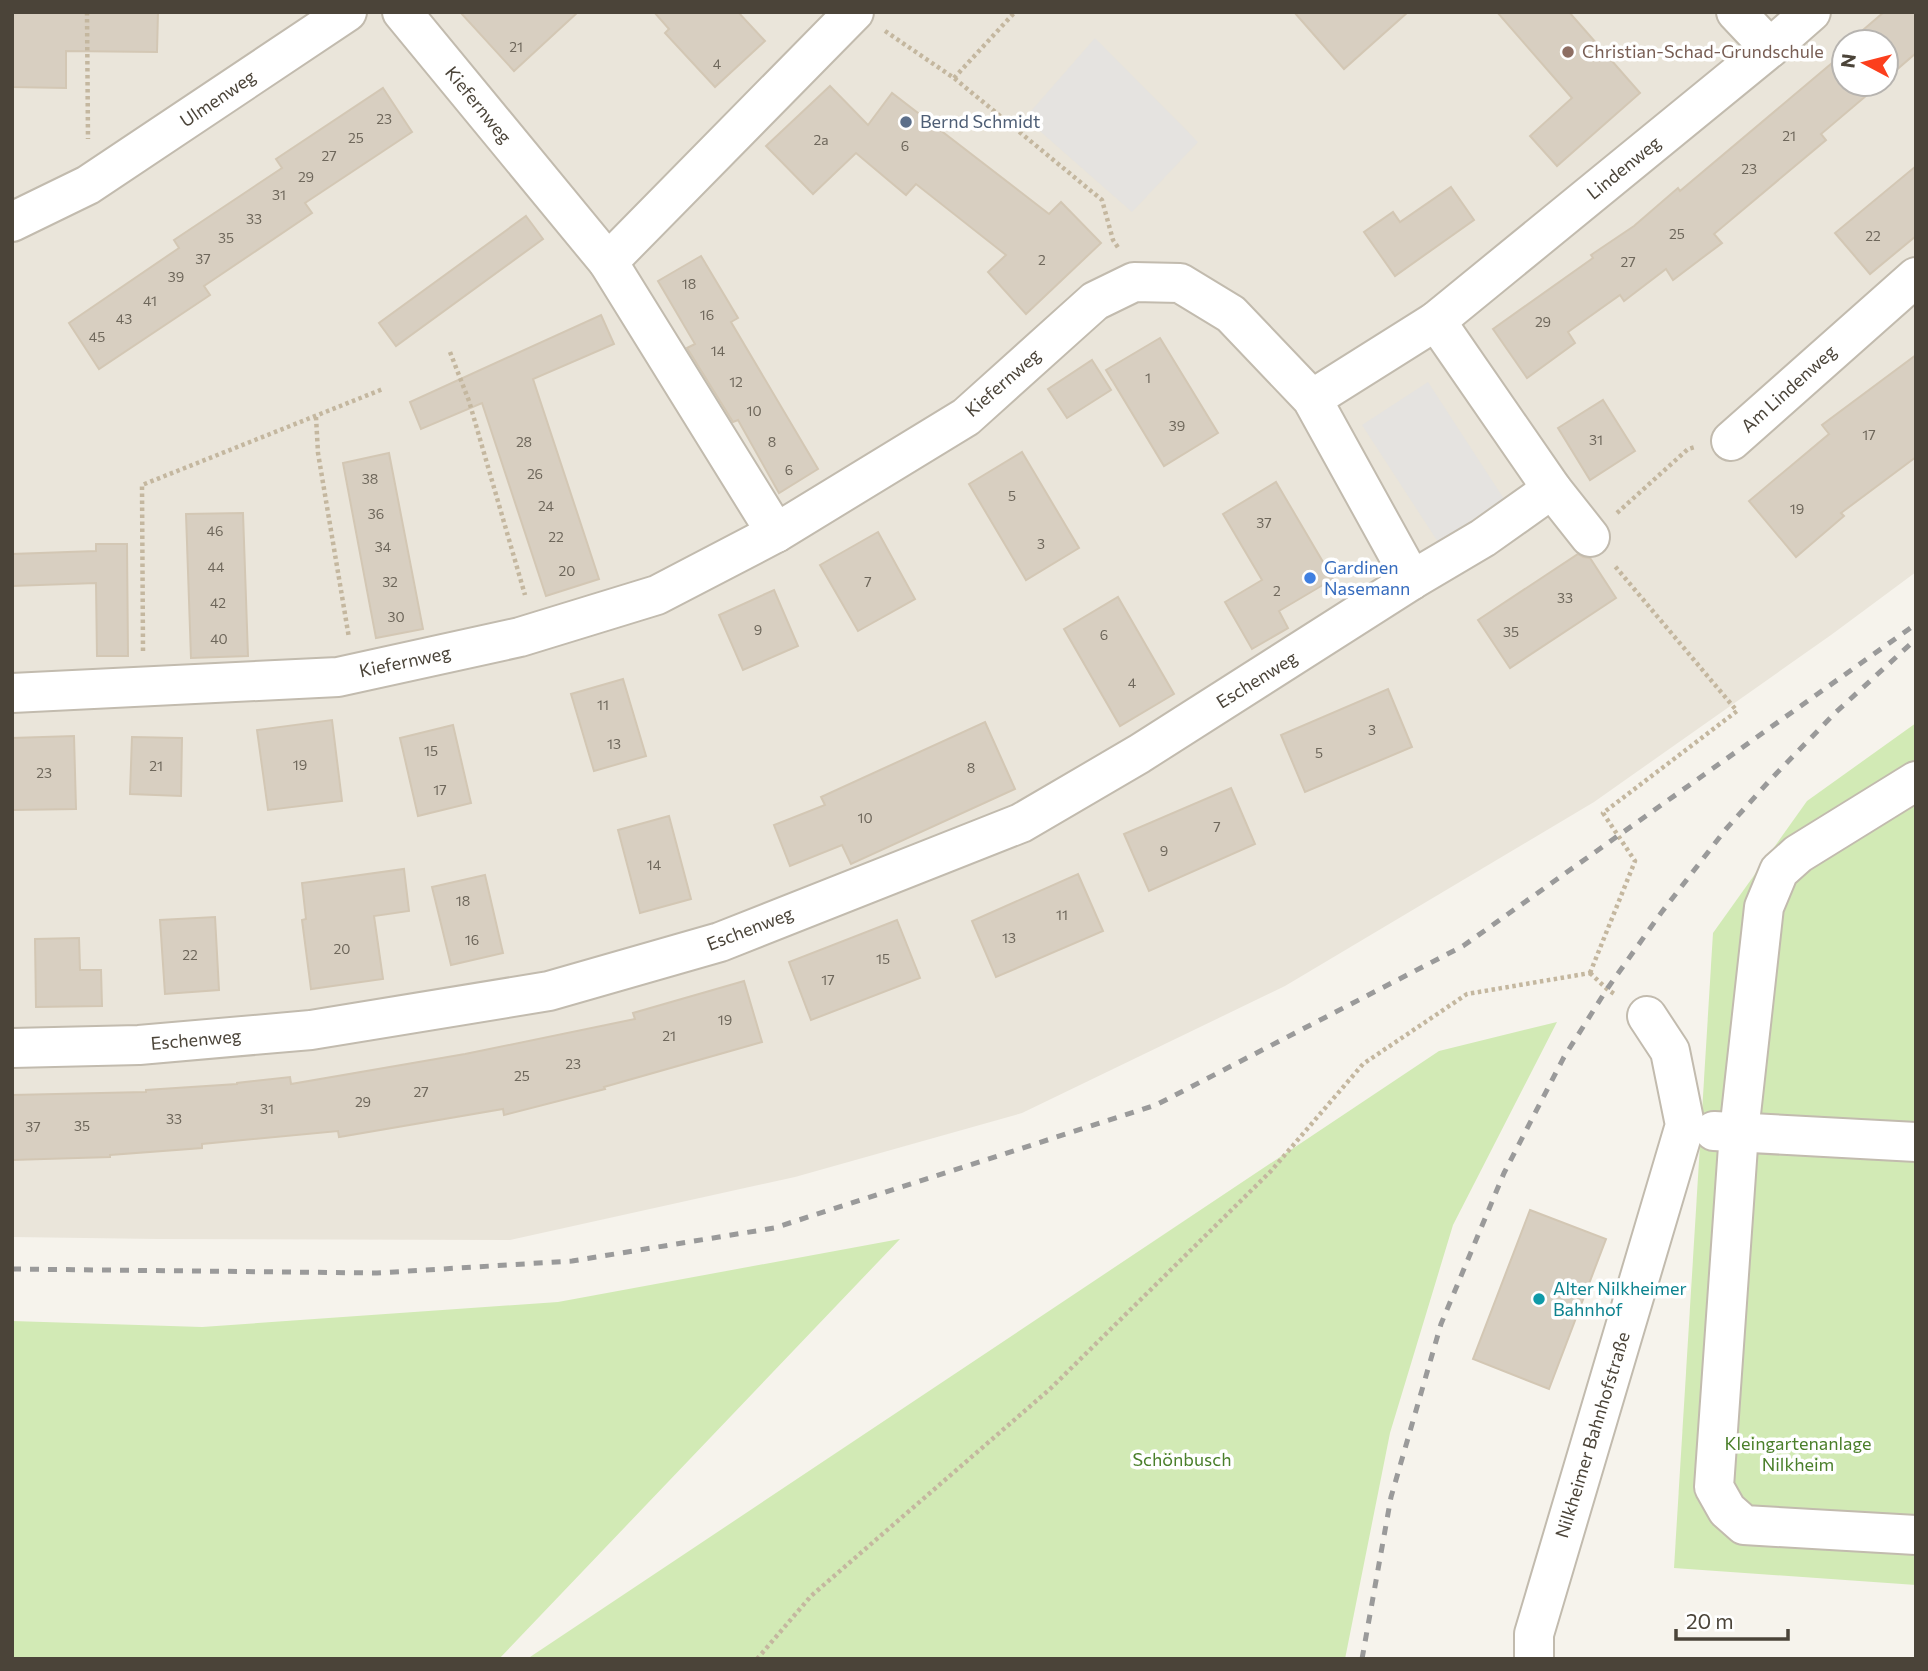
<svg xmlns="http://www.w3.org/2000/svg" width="1928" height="1671" font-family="Commissioner,sans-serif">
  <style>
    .residential { fill: #eae5da; fill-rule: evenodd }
    .green { fill: #d2eab5 }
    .parking { fill: #e5e3e0 }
    .building { fill: #d8cfc1; stroke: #d3c7b4; stroke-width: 2 }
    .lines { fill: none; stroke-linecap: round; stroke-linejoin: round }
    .minor-casing { stroke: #c2bbae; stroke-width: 42 }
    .path { stroke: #c4b79f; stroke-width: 4.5; stroke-dasharray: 3.5 3.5; stroke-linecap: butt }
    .minor { stroke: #fff; stroke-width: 38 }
    .rail { stroke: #9a9a9a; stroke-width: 5; stroke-dasharray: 9 9; stroke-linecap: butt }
    .education-dot { fill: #8d6e63; stroke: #fff; stroke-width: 2.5 }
    .service-dot { fill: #5c6f8a; stroke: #fff; stroke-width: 2.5 }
    .shop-dot { fill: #3f7fe0; stroke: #fff; stroke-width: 2.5 }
    .culture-dot { fill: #0f9aa8; stroke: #fff; stroke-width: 2.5 }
    .labels { text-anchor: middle; stroke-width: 7; stroke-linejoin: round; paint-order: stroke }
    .number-label { font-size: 14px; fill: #6e675b }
    .education-label { font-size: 18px; fill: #785e54; stroke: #fff; text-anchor: start }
    .street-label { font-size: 18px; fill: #4b4439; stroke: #fff }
    .service-label { font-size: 18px; fill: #4e5e75; stroke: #fff; text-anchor: start }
    .shop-label { font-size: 18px; fill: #366cbe; stroke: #fff; text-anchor: start }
    .culture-label { font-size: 18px; fill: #0d838f; stroke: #fff; text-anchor: start }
    .park-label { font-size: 18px; fill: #4a7f2a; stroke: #fff }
  </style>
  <rect width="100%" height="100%" fill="#f6f3ec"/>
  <!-- residential -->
  <path class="residential" d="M 12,12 L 1916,12 L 1916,572 L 1831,635 L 1594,802 L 1285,986 L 1022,1113 L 795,1177 L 510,1240 L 158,1239 L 12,1237 ZM 1844,42 L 1886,42 L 1886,84 L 1844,84 Z"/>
  <!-- green -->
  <g class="green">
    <path d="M 1916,723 L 1916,1585 L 1674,1568 L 1713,933 L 1807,801 Z"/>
    <path d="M 1557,1022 L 1453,1225 L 1390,1433 L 1345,1659 L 527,1659 L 1439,1051 Z"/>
    <path d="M 900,1239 L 499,1659 L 12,1659 L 12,1321 L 202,1327 L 558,1302 Z"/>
  </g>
  <!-- parking -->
  <g class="parking">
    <path d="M 1095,38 L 1198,142 L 1132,212 L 1025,118 Z"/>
    <path d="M 1428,382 L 1504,499 L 1438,542 L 1362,425 Z"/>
  </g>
  <!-- building -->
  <g class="building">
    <path d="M 12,12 L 158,12 L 157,52 L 66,51 L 66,88 L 12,87 Z"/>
    <path d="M 460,12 L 578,12 L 514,71 Z"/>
    <path d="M 654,12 L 738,12 L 765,41 L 715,87 L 665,33 L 669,29 Z"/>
    <path d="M 1294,12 L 1408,12 L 1344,69 Z"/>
    <path d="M 1497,12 L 1569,12 L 1640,93 L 1557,166 L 1530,136 L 1572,98 Z"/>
    <path d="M 1884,12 L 1916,12 L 1916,53 L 1886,79 L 1886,42 L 1849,42 Z"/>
    <path d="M 1844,53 L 1844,84 L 1880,84 L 1821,134 L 1826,140 L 1714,234 L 1722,243 L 1673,280 L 1666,269 L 1624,301 L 1620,295 L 1568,332 L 1575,343 L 1527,378 L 1493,329 L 1593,258 L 1591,255 L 1634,226 L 1678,188 L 1680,191 Z"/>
    <path d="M 830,86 L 868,125 L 892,93 L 1049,214 L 1061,202 L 1101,243 L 1026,314 L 988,272 L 1006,255 L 916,184 L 906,195 L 856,153 L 813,194 L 766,146 Z"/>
    <path d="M 383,88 L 412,132 L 305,203 L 312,213 L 204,286 L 210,295 L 99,369 L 69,323 L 179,248 L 174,240 L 282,168 L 276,159 Z"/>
    <path d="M 1916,166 L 1916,236 L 1870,274 L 1835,233 Z"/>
    <path d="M 1451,187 L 1474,220 L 1395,276 L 1364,232 L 1393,212 L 1400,222 Z"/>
    <path d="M 526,216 L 543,239 L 396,346 L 379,323 Z"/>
    <path d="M 701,256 L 738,318 L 731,322 L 818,469 L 779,493 L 738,420 L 733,422 L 687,348 L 695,344 L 658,281 Z"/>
    <path d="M 601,315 L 614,344 L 533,379 L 599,579 L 546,596 L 482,403 L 421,429 L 410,402 Z"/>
    <path d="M 1160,338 L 1218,433 L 1164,466 L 1106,370 Z"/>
    <path d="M 1916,355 L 1916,457 L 1841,513 L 1844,516 L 1796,557 L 1749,501 L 1829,434 L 1822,425 Z"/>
    <path d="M 1092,360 L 1111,390 L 1067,418 L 1048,389 Z"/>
    <path d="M 1603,400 L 1635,451 L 1590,480 L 1558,428 Z"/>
    <path d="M 1022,452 L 1079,548 L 1026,580 L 969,484 Z"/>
    <path d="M 389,453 L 423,629 L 376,638 L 343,463 Z"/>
    <path d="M 1276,482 L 1333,579 L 1279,611 L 1288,628 L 1252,649 L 1225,602 L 1262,580 L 1223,514 Z"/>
    <path d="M 243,513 L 248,656 L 191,658 L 186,514 Z"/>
    <path d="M 878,532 L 915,599 L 858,631 L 820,565 Z"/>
    <path d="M 96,544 L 127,544 L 128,656 L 97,656 L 96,583 L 12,586 L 12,554 L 96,551 Z"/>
    <path d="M 1578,554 L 1583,557 L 1590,558 L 1616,598 L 1510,668 L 1478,620 Z"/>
    <path d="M 774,590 L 798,646 L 743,670 L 719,615 Z"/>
    <path d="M 1118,597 L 1174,694 L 1120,726 L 1064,629 Z"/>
    <path d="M 623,679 L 646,756 L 594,771 L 571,694 Z"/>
    <path d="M 1388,689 L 1412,747 L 1305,792 L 1281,735 Z"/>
    <path d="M 332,720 L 342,801 L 268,810 L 257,730 Z"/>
    <path d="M 985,722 L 1015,789 L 851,864 L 842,845 L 790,866 L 774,825 L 825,805 L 821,797 Z"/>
    <path d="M 453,725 L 471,803 L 418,816 L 400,738 Z"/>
    <path d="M 74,736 L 76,809 L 12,810 L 12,738 Z"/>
    <path d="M 132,737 L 182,738 L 181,796 L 130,794 Z"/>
    <path d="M 1231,788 L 1255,844 L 1149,891 L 1124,834 Z"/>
    <path d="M 669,816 L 691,899 L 640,913 L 618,830 Z"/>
    <path d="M 404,869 L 409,911 L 374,916 L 383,979 L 311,989 L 302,920 L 306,919 L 302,883 Z"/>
    <path d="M 1078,874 L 1103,931 L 996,977 L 972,921 Z"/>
    <path d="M 485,875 L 503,953 L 451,965 L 432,887 Z"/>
    <path d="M 215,917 L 219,990 L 165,994 L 160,920 Z"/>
    <path d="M 897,920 L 920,978 L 811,1020 L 789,962 Z"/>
    <path d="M 79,938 L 80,970 L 101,970 L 102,1006 L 36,1007 L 35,939 Z"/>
    <path d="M 744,981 L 762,1042 L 604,1087 L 605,1089 L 504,1115 L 503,1109 L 339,1137 L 338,1131 L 202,1144 L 202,1148 L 110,1155 L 110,1157 L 12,1160 L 12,1095 L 146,1092 L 146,1090 L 237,1084 L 237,1083 L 290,1077 L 291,1084 L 465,1054 L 635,1019 L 633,1013 Z"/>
    <path d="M 1530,1210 L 1606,1239 L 1549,1389 L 1473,1359 Z"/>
  </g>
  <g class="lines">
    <defs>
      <g id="minor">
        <path d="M 402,12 L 608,262 L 776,533"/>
        <path d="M 1736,12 L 1770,48"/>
        <path d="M 12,222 L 88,185 L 347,12"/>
        <path d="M 608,262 L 854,12"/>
        <path d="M 1436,321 L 1552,489 L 1590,537"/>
        <path d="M 1312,399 L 1436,321 L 1770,48 L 1811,12"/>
        <path d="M 1731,441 L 1916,277"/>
        <path d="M 12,693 L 338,677 L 520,637 L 657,595 L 776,533 L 966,417 L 1095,301 L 1134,282 L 1180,283 L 1231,314 L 1312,399 L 1412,580"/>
        <path d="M 1916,781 L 1798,854 L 1779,871 L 1764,907 L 1739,1132 L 1714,1487 L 1727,1510 L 1744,1525 L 1916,1535"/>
        <path d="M 12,1048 L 139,1045 L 311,1030 L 549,991 L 720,942 L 1021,823 L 1139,754 L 1412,580 L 1483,538 L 1552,489"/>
        <path d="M 1714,1131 L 1916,1142"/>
        <path d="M 1534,1659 L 1534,1634 L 1685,1125 L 1670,1051 L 1647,1016"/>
      </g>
    </defs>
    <!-- minor casing -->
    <use href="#minor" class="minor-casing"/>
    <!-- path -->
    <g class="path">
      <path d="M 87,12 L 88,139"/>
      <path d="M 885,31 L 954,78 L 1102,200 L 1113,240 L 1119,249"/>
      <path d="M 954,78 L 1015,12"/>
      <path d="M 450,352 L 469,401 L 525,595"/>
      <path d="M 316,417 L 318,453 L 349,638"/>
      <path d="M 1617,513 L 1688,449 L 1695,447"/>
      <path d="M 143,651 L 142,485 L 383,389"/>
      <path d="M 1590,973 L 1635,861 L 1603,813 L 1737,711 L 1614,565"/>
      <path d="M 1590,973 L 1607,989 L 1616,995"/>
      <path d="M 757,1659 L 811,1596 L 1050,1389 L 1271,1171 L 1363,1064 L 1467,994 L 1590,973"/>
    </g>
    <!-- minor -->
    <use href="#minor" class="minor"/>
    <!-- rail -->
    <g class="rail">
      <path d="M 12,1269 L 377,1273 L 572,1261 L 774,1228 L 1156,1105 L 1463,946 L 1916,624"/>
      <path d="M 1362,1659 L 1391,1497 L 1441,1324 L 1504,1173 L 1564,1057 L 1607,989 L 1661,913 L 1726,829 L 1771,779 L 1835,713 L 1916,639"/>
    </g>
  </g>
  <!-- markers -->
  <circle class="education-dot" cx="1568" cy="52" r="7"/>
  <circle class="service-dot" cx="906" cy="122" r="7"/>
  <circle class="shop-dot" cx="1310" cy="578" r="7"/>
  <circle class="culture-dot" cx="1539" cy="1299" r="7"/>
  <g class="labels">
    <!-- number labels -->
    <g class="number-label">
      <text x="516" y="52">21</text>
      <text x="717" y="69">4</text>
      <text x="384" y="124">23</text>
      <text x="1789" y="141">21</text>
      <text x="356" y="143">25</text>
      <text x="821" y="145">2a</text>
      <text x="905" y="151">6</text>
      <text x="329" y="161">27</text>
      <text x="1749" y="174">23</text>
      <text x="306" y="182">29</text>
      <text x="279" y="200">31</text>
      <text x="254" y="224">33</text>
      <text x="1677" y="239">25</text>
      <text x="1873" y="241">22</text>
      <text x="226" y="243">35</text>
      <text x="203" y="264">37</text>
      <text x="1042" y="265">2</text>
      <text x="1628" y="267">27</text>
      <text x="176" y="282">39</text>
      <text x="689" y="289">18</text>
      <text x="150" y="306">41</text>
      <text x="707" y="320">16</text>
      <text x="124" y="324">43</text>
      <text x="1543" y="327">29</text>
      <text x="97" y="342">45</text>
      <text x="718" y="356">14</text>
      <text x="1148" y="383">1</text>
      <text x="736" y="387">12</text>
      <text x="754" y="416">10</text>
      <text x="1177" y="431">39</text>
      <text x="1869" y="440">17</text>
      <text x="1596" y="445">31</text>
      <text x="524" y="447">28</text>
      <text x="772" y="447">8</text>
      <text x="789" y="475">6</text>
      <text x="535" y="479">26</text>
      <text x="370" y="484">38</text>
      <text x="1012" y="501">5</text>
      <text x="546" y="511">24</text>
      <text x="1797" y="514">19</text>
      <text x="376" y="519">36</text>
      <text x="1264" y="528">37</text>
      <text x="215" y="536">46</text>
      <text x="556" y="542">22</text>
      <text x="1041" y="549">3</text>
      <text x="383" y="552">34</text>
      <text x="216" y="572">44</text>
      <text x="567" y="576">20</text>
      <text x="390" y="587">32</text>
      <text x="868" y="587">7</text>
      <text x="1277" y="596">2</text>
      <text x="1565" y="603">33</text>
      <text x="218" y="608">42</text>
      <text x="396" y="622">30</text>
      <text x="758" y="635">9</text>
      <text x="1511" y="637">35</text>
      <text x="1104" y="640">6</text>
      <text x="219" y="644">40</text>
      <text x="1132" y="688">4</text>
      <text x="603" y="710">11</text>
      <text x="1372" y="735">3</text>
      <text x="614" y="749">13</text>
      <text x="431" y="756">15</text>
      <text x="1319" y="758">5</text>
      <text x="300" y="770">19</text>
      <text x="156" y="771">21</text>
      <text x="971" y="773">8</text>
      <text x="44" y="778">23</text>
      <text x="440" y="795">17</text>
      <text x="865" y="823">10</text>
      <text x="1217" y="832">7</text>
      <text x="1164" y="856">9</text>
      <text x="654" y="870">14</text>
      <text x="463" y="906">18</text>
      <text x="1062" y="920">11</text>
      <text x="1009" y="943">13</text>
      <text x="472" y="945">16</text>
      <text x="342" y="954">20</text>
      <text x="190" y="960">22</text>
      <text x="883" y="964">15</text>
      <text x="828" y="985">17</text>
      <text x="725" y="1025">19</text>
      <text x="669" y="1041">21</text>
      <text x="573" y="1069">23</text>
      <text x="522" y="1081">25</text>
      <text x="421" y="1097">27</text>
      <text x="363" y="1107">29</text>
      <text x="267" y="1114">31</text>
      <text x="174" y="1124">33</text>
      <text x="82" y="1131">35</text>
      <text x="33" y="1132">37</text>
    </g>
    <!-- education labels -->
    <g class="education-label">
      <text x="1582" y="58">Christian-Schad-Grundschule</text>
    </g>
    <!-- street labels -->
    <g class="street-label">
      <text transform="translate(218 99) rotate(-34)" y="6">Ulmenweg</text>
      <text transform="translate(478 105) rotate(51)" y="6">Kiefernweg</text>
      <text transform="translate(1624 168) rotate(-39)" y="6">Lindenweg</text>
      <text transform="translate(1003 383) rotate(-41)" y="6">Kiefernweg</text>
      <text transform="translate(1789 389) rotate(-42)" y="6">Am Lindenweg</text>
      <text transform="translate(405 662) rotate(-12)" y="6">Kiefernweg</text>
      <text transform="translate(1257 680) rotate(-32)" y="6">Eschenweg</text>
      <text transform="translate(750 929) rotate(-21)" y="6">Eschenweg</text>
      <text transform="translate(196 1040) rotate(-5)" y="6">Eschenweg</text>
      <text transform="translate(1593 1435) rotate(-73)" y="6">Nilkheimer Bahnhofstraße</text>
    </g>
    <!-- service labels -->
    <g class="service-label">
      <text x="920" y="128">Bernd Schmidt</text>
    </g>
    <!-- shop labels -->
    <g class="shop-label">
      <text x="1324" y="574">Gardinen<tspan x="1324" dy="21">Nasemann</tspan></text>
    </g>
    <!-- culture labels -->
    <g class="culture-label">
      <text x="1553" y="1295">Alter Nilkheimer<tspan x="1553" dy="21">Bahnhof</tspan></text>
    </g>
    <!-- park labels -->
    <g class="park-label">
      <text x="1798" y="1450">Kleingartenanlage<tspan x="1798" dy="21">Nilkheim</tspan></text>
      <text x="1182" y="1466">Schönbusch</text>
    </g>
  </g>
  <!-- border -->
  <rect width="1928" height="1671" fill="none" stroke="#4b4439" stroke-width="28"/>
  <!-- north arrow -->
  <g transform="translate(1865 63) rotate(277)"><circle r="33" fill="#ffffff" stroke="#b7b4b0" stroke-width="2"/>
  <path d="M0-5L12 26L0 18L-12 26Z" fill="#fc3f1d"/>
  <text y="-10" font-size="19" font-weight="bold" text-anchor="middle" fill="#4b4439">N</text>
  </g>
  <!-- scale -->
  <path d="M1676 1629v10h112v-10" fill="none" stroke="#4b4439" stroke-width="3.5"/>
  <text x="1686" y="1629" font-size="21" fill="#4b4439" stroke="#ffffff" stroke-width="5" paint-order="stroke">20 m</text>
</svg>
